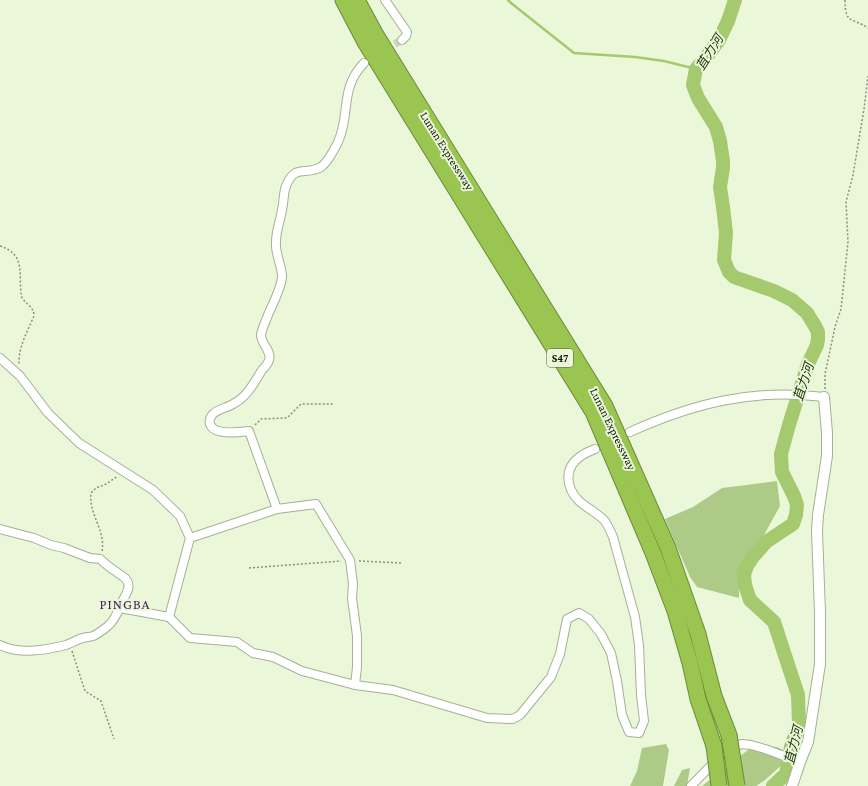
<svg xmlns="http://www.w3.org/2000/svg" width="868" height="786" font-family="'Crimson Pro','Noto Sans SC',serif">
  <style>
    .green { fill: #aeca87 }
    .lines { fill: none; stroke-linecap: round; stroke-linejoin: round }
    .stream { stroke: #a5c96f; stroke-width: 2.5 }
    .river { stroke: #a5c96f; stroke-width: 14 }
    .minor-tunnel { stroke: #cad7bb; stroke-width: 8; stroke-dasharray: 8 4; stroke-linecap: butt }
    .minor-casing { stroke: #a4b194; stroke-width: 10 }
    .tertiary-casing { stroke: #a4b194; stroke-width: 12 }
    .motorway-casing { stroke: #6b8939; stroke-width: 17 }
    .path { stroke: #88917c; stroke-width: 1.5; stroke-dasharray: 2 2; stroke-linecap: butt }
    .minor { stroke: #fff; stroke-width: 8 }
    .tertiary { stroke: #fff; stroke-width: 10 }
    .motorway { stroke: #9ac550; stroke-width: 15 }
    .motorway-bridge-casing { stroke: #6b8939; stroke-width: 17; stroke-linecap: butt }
    .motorway-bridge { stroke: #9ac550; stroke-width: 15 }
    .labels { text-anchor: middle; stroke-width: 4; stroke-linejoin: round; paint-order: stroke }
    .shield { fill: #eaf8d9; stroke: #555c4c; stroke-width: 1 }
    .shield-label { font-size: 11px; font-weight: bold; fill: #15190f }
    .street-label { font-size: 12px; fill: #15190f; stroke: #eaf8d9 }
    .water-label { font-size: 13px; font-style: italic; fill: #24310c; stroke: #eaf8d9 }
    .quarter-label { font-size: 14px; letter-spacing: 1px; fill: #43225a; stroke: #eaf8d9 }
  </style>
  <rect width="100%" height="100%" fill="#eaf8d9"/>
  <!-- green -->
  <g class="green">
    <path d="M 777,481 L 780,506 L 757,548 L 744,565 L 739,579 L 739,598 L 697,587 L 690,577 L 665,519 L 693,507 L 722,488 Z"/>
    <path d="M 666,744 L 669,750 L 663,786 L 630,786 L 637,771 L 642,748 Z"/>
    <path d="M 753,746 L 777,747 L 793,755 L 765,780 L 756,786 L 702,786 Z"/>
    <path d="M 690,768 L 687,786 L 674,786 L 682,770 Z"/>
  </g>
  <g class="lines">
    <!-- stream -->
    <path class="stream" d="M 508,0 L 511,3 L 574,53 L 635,57 L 664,61 L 696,69"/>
    <!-- river -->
    <path class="river" d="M 735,0 L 728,21 L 719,40 L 705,59 L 696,69 L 693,85 L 698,98 L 716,127 L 720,141 L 723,161 L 723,168 L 720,187 L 723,207 L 726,233 L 724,260 L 729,272 L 734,277 L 774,291 L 792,300 L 807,313 L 815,326 L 818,332 L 818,339 L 817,345 L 808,364 L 789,425 L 781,454 L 782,472 L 794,496 L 797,505 L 796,515 L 793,524 L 766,542 L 752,558 L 747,566 L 744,575 L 745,585 L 750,600 L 774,622 L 798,695 L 799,724 L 791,747 L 786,774 L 773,786"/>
    <!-- minor-tunnel -->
    <path class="minor-tunnel" d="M 364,63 L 382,51 L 402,40"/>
    <defs>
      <g id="minor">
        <path d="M 385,0 L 407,32 L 406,36 L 402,40"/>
        <path d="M 0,358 L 20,376 L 48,413 L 79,443 L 153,490 L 180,516 L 190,538 L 169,617"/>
        <path d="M 630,432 C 694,403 755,388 824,397"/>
        <path d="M 277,509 L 249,431 C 240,432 214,436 210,424 C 209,421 210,418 212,415 C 217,409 227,408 233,404 C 247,397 254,383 262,370 C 265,367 268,364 269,360 C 272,351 261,344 261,335 C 262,328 266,321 268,315 C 273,303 280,291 282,278 C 283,270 276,255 276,246 C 275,233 280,222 282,210 C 284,202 283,194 286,186 C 295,163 306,176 321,167 C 328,162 334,150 338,142 C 351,114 339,89 364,63"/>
        <path d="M 0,529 L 34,538 L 51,545 L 64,548 L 90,558 L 100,559 L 108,566 L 125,578 C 132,586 127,592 123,600 C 119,609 116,619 108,626 C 103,630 98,634 93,636 C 90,637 86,637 83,638 C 78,639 72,643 66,645 C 46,650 20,655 0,645"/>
        <path d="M 190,538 L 277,509 L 316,504 L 350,560 L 353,584 L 352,598 L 357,636 L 357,667 L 355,685"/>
        <path d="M 120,608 L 169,617 L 190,638 L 237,642 L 253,653 L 273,657 L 302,671 L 355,685 L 393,690 L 487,718 L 513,719 L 520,715 L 551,677 L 560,654 L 567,619 L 579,613 L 589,619 L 601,634 L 611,653 L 617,681 L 622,715 L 629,732 L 639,733 L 644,721 L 641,695 L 639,645 L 635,617 L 613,537 C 610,530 608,525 604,520 C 597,513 587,508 579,501 C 566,488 563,468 581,456 C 585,453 590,451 595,449"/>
        <path d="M 691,786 L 726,750 L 742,744 L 751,745 L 765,749 L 800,762"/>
      </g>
      <path id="tertiary" d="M 792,786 L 800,762 L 808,742 L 820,664 L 820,613 L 817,531 L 818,515 L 827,456 L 827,433 L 824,397"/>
      <g id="motorway">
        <path d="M 343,0 L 365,42 L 593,412 L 653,553 L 675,611 L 690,663 L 698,699 L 714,746"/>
        <path d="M 357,0 L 376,35 L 605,406 L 668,548 L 698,634 L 714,696 L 729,735"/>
      </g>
    </defs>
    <!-- minor casing -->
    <use href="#minor" class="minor-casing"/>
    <!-- tertiary casing -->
    <use href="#tertiary" class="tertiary-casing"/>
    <!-- motorway casing -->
    <use href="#motorway" class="motorway-casing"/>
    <!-- path -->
    <g class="path">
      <path d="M 845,0 C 845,25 852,17 868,28"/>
      <path d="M 0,246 C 28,255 17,277 22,298 C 27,305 34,307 34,316 C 27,332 18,348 19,365"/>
      <path d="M 825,389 L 825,374 L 835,327 L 841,309 L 848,242 L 846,202 L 853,175 L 864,109 L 868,76"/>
      <path d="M 255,425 L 261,419 L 287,418 L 301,404 L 334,404"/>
      <path d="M 102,551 C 106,531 88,513 91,493 L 96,488 L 106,484 L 118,476"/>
      <path d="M 359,561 L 403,563"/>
      <path d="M 249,568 L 341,561"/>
      <path d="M 72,651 L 85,691 L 101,701 L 114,739"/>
    </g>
    <!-- minor -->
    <use href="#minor" class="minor"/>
    <!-- tertiary -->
    <use href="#tertiary" class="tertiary"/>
    <!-- motorway -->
    <use href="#motorway" class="motorway"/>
    <defs>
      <g id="motorway-bridge">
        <path d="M 729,735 L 737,786"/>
        <path d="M 714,746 L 719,786"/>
      </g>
    </defs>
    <!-- motorway-bridge casing -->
    <use href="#motorway-bridge" class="motorway-bridge-casing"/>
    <!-- motorway-bridge -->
    <use href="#motorway-bridge" class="motorway-bridge"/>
  </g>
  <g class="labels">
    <!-- shield labels -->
    <rect class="shield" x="547" y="349" width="26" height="18" rx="3"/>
    <g class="shield-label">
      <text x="560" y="362">S47</text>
    </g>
    <!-- street labels -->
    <g class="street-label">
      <text transform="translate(447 151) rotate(58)" y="4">Lunan Expressway</text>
      <text transform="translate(613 429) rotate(64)" y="4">Lunan Expressway</text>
    </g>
    <!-- water labels -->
    <g class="water-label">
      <text transform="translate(709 52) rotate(-58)" y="5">苴力河</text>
      <text transform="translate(803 382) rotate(-72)" y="5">苴力河</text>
      <text transform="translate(793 745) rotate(-76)" y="5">苴力河</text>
    </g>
    <!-- quarter labels -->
    <g class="quarter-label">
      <text x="125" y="609">PINGBA</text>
    </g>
  </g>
</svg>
